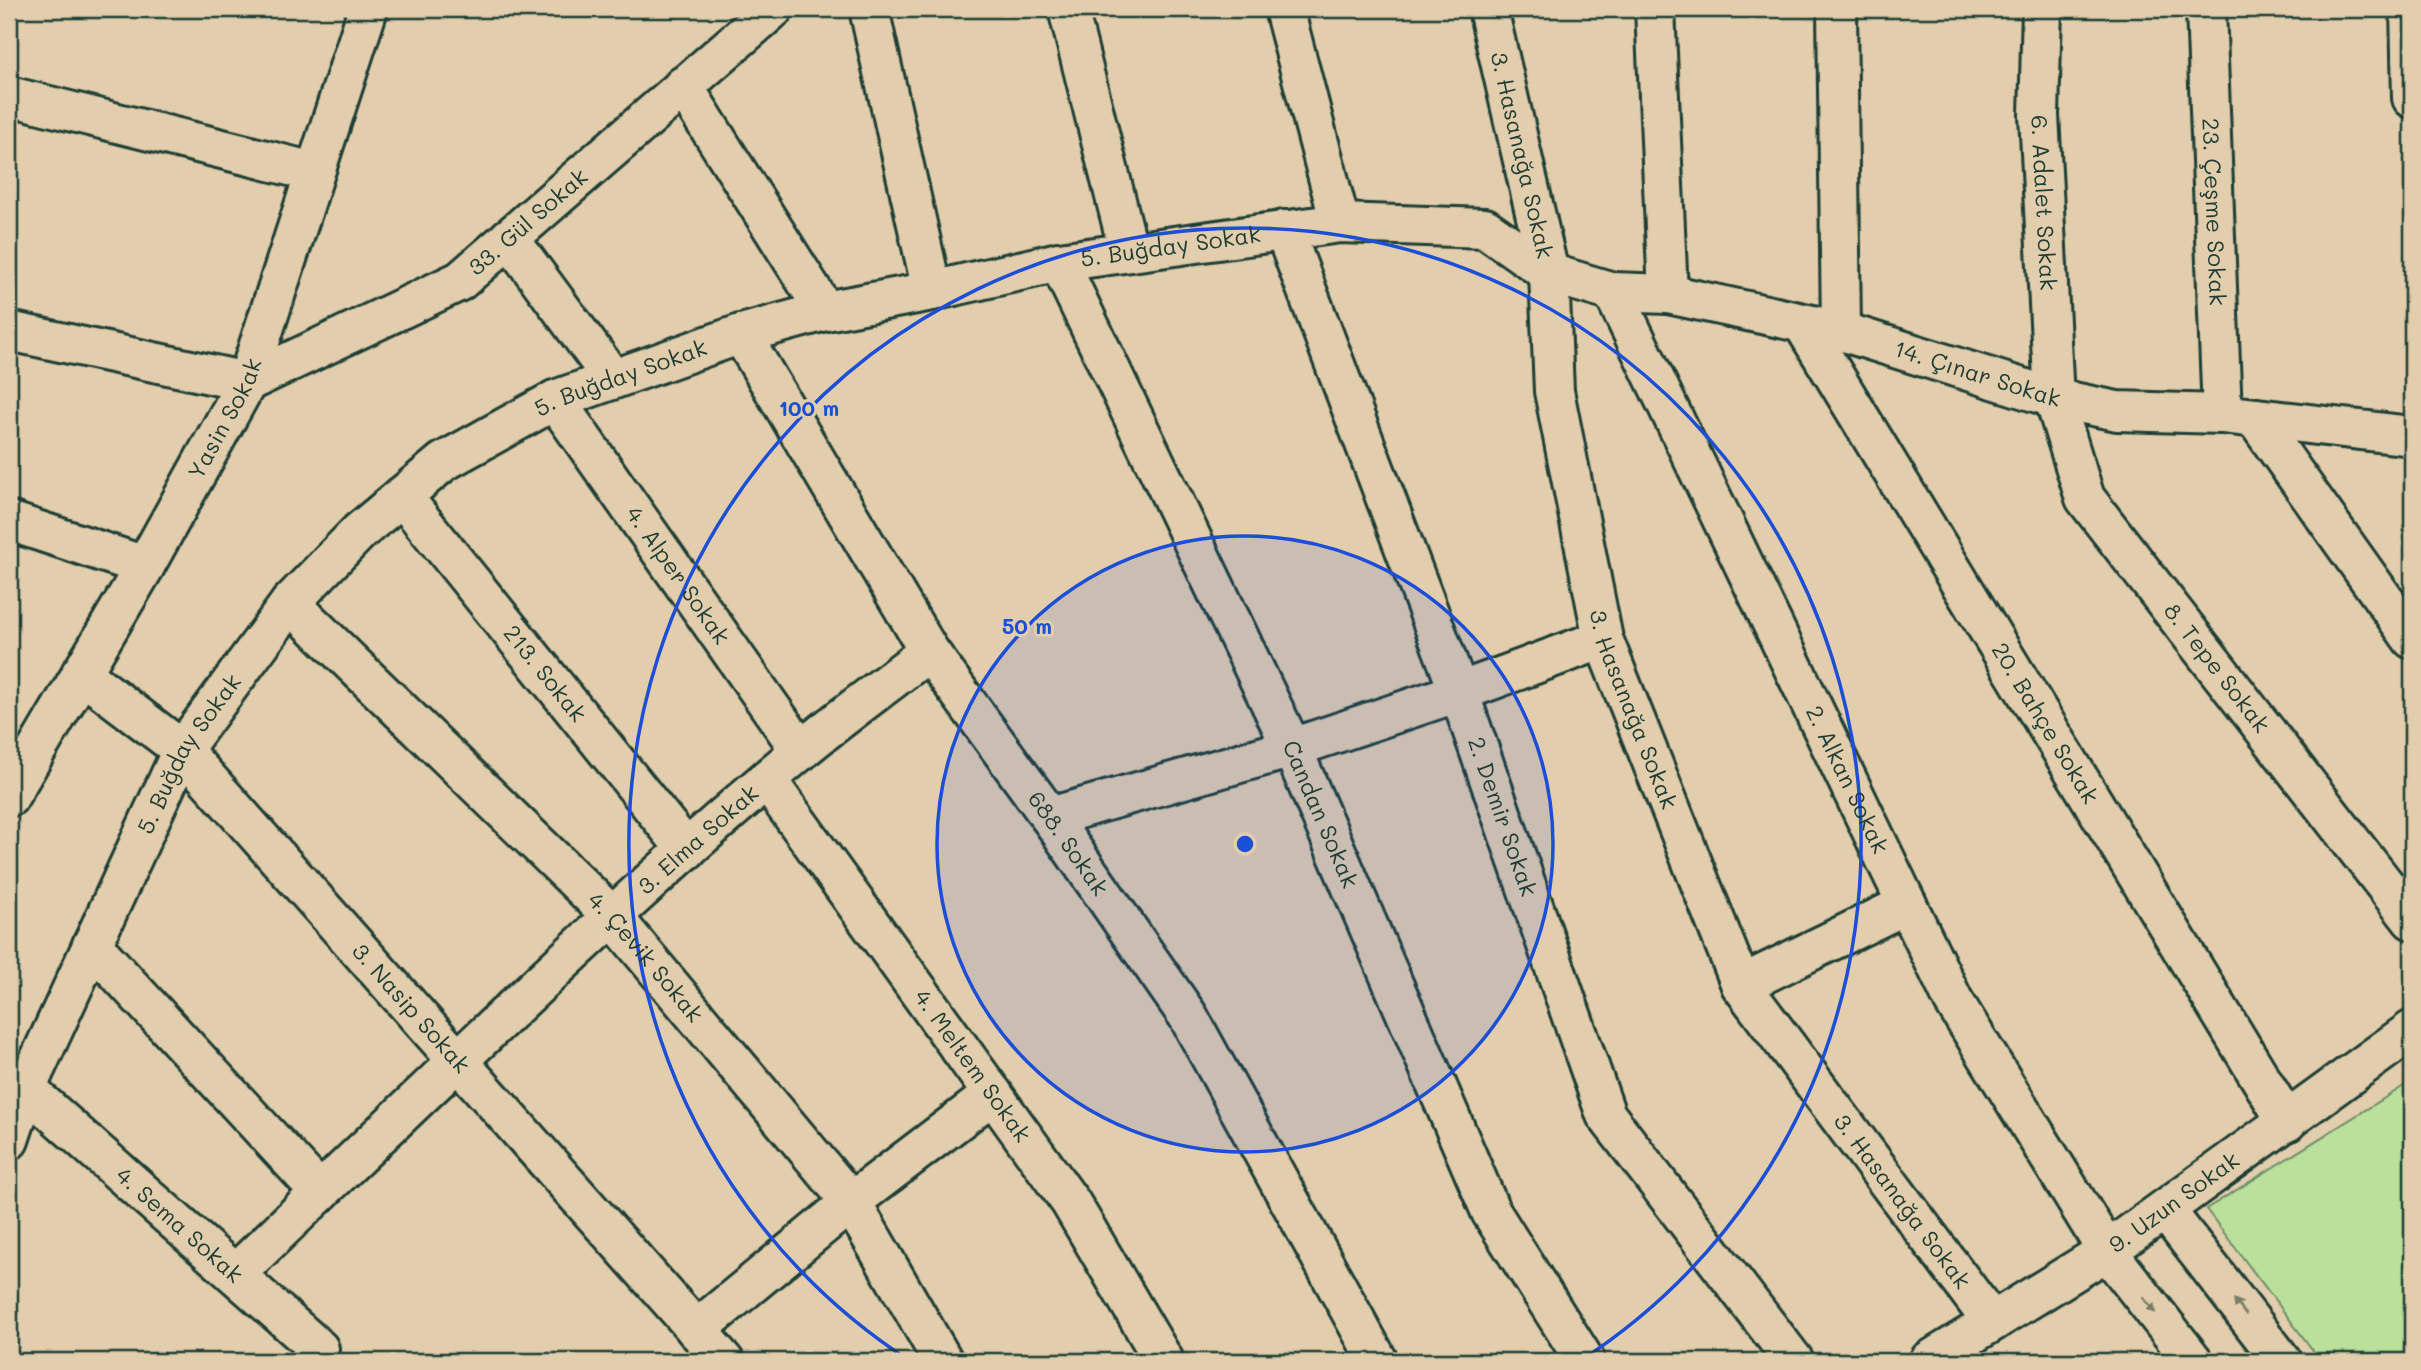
<svg xmlns="http://www.w3.org/2000/svg" width="2421" height="1370" font-family="Mali,sans-serif">
  <style>
    .green { fill: #bae09b; stroke: #6c8e68; stroke-width: 2 }
    .lines { fill: none; stroke-linecap: round; stroke-linejoin: round }
    .minor-casing { stroke: #1f3d34; stroke-width: 44 }
    .minor { stroke: #e2cdac; stroke-width: 38 }
    .oneway { fill: #777e6a }
    .ring { fill: none; stroke: #1d4ed8; stroke-width: 3.5 }
    .labels { text-anchor: middle; stroke-width: 6; stroke-linejoin: round; paint-order: stroke }
    .street-label { font-size: 23px; fill: #1f3d34; stroke: #e2cdac }
    .centre { fill: #1d4ed8; stroke: #e2cdac; stroke-width: 3.5 }
    .ring-label { font-size: 21px; text-anchor: middle; font-weight: bold; fill: #1d4ed8; stroke: #e2cdac; stroke-width: 6; stroke-linejoin: round; paint-order: stroke }
  </style>
  <rect width="100%" height="100%" fill="#e2cdac"/>
  <filter id="ink" filterUnits="userSpaceOnUse"><feTurbulence type="fractalNoise" baseFrequency=".0143" numOctaves="2"/><feDisplacementMap in="SourceGraphic" scale="14" xChannelSelector="R" yChannelSelector="G"/><feConvolveMatrix kernelMatrix="1 2 1 2 8 2 1 2 1" color-interpolation-filters="sRGB"/></filter>
  <g filter="url(#ink)">
    <!-- green -->
    <path class="green" d="M 2412,1081 L 2412,1361 L 2321,1361 L 2206,1209 Z"/>
    <g class="lines">
      <defs>
        <g id="minor">
          <path d="M 869,9 L 932,291"/>
          <path d="M 1068,9 L 1129,252"/>
          <path d="M 1284,9 L 1340,223"/>
          <path id="s1" d="M 1488,9 L 1549,273 L 1554,391 L 1603,639 L 1741,985 L 1992,1322"/>
          <path d="M 1655,9 L 1668,294"/>
          <path d="M 1837,9 L 1841,331"/>
          <path id="s2" d="M 2042,9 L 2039,115 L 2054,398 L 2085,498 L 2412,920"/>
          <path id="s3" d="M 2206,9 L 2222,414"/>
          <path d="M 2410,9 L 2412,98"/>
          <path d="M 683,86 L 825,311"/>
          <path d="M 9,96 L 314,172"/>
          <path id="s4" d="M 1284,230 L 1459,692 L 1606,1115 L 1794,1361"/>
          <path d="M 509,238 L 613,379"/>
          <path id="s5" d="M 1059,262 L 1292,748 L 1491,1212 L 1585,1361"/>
          <path id="s6" d="M 1613,292 L 1953,1000 L 2107,1251 L 2193,1361"/>
          <path id="s7" d="M 1803,324 L 2287,1122"/>
          <path id="s8" d="M 9,331 L 247,382 L 460,281 L 773,9"/>
          <path id="s9" d="M 741,334 L 929,651 L 1050,817 L 1188,1016 L 1378,1361"/>
          <path id="s10" d="M 555,400 L 801,751"/>
          <path d="M 2255,418 L 2412,639"/>
          <path id="s11" d="M 402,496 L 687,850"/>
          <path d="M 9,521 L 145,566"/>
          <path id="s12" d="M 290,603 L 613,917 L 851,1202 L 943,1361"/>
          <path id="s13" d="M 81,673 L 182,750 L 724,1361"/>
          <path id="s14" d="M 767,780 L 1071,1203 L 1164,1361"/>
          <path id="s15" d="M 9,797 L 145,566 L 247,382 L 368,9"/>
          <path d="M 1050,817 L 1292,748 L 1459,692 L 1603,639"/>
          <path d="M 92,945 L 320,1192"/>
          <path d="M 1741,985 L 1907,904"/>
          <path id="s16" d="M 26,1089 L 319,1349 L 308,1361"/>
          <path id="s17" d="M 9,1140 L 26,1089 L 182,750 L 290,603 L 359,532 L 443,462 L 555,400 L 741,334 L 825,311 L 932,291 L 1059,262 L 1340,223 L 1485,228 L 1549,273 L 1613,292 L 1668,294 L 1841,331 L 2054,398 L 2117,411 L 2222,414 L 2412,436"/>
          <path d="M 2166,1211 L 2282,1361"/>
          <path id="s18" d="M 235,1274 C 420,1097 603,917 799,752 C 841,717 886,685 929,651"/>
          <path d="M 696,1330 L 851,1202 L 993,1094"/>
          <path id="s19" d="M 1929,1361 L 2107,1251 L 2412,1030"/>
        </g>
      </defs>
      <!-- minor casing -->
      <use href="#minor" class="minor-casing"/>
      <!-- minor -->
      <use href="#minor" class="minor"/>
    </g>
    <!-- one-way arrows -->
    <defs><path id="oneway-solid" d="M-6-.8H1V-3.2L6.5 0L1 3.2V.8H-6Z" transform="scale(1.75)"/></defs>
    <g class="oneway">
      <use href="#oneway-solid" transform="translate(2149 1305) rotate(52)"/>
      <use href="#oneway-solid" transform="translate(2240 1307) rotate(-128)"/>
    </g>
  </g>
  <!-- distance rings -->
  <circle cx="1245" cy="844" r="308" fill="#1d4ed8" fill-opacity=".12"/>
  <g class="ring">
    <circle cx="1245" cy="844" r="308"/>
    <path d="M910 1361A616 616 0 1 1 1580 1361"/>
  </g>
  <g class="labels">
    <!-- street labels -->
    <g class="street-label">
      <text dy="8" stroke="none"><textPath href="#s1" startOffset="150">3. Hasanağa Sokak</textPath></text>
      <text dy="8" stroke="none"><textPath href="#s2" startOffset="194">6. Adalet Sokak</textPath></text>
      <text dy="8" stroke="none"><textPath href="#s3" startOffset="203">23. Çeşme Sokak</textPath></text>
      <text dy="8" stroke="none"><textPath href="#s8" startOffset="569">33. Gül Sokak</textPath></text>
      <text dy="8" stroke="none"><textPath href="#s17" startOffset="1582">5. Buğday Sokak</textPath></text>
      <text dy="8" stroke="none"><textPath href="#s17" startOffset="2418">14. Çınar Sokak</textPath></text>
      <text dy="8" stroke="none"><textPath href="#s17" startOffset="1015">5. Buğday Sokak</textPath></text>
      <text dy="8" stroke="none"><textPath href="#s15" startOffset="436">Yasin Sokak</textPath></text>
      <text dy="8" stroke="none"><textPath href="#s10" startOffset="214">4. Alper Sokak</textPath></text>
      <text dy="8" stroke="none"><textPath href="#s2" startOffset="709">8. Tepe Sokak</textPath></text>
      <text dy="8" stroke="none"><textPath href="#s11" startOffset="228">213. Sokak</textPath></text>
      <text dy="8" stroke="none"><textPath href="#s1" startOffset="718">3. Hasanağa Sokak</textPath></text>
      <text dy="8" stroke="none"><textPath href="#s7" startOffset="467">20. Bahçe Sokak</textPath></text>
      <text dy="8" stroke="none"><textPath href="#s17" startOffset="427">5. Buğday Sokak</textPath></text>
      <text dy="8" stroke="none"><textPath href="#s6" startOffset="541">2. Alkan Sokak</textPath></text>
      <text dy="8" stroke="none"><textPath href="#s5" startOffset="611">Candan Sokak</textPath></text>
      <text dy="8" stroke="none"><textPath href="#s4" startOffset="626">2. Demir Sokak</textPath></text>
      <text dy="8" stroke="none"><textPath href="#s18" startOffset="635">3. Elma Sokak</textPath></text>
      <text dy="8" stroke="none"><textPath href="#s9" startOffset="606">688. Sokak</textPath></text>
      <text dy="8" stroke="none"><textPath href="#s12" startOffset="502">4. Çevik Sokak</textPath></text>
      <text dy="8" stroke="none"><textPath href="#s13" startOffset="472">3. Nasip Sokak</textPath></text>
      <text dy="8" stroke="none"><textPath href="#s14" startOffset="352">4. Meltem Sokak</textPath></text>
      <text dy="8" stroke="none"><textPath href="#s1" startOffset="1284">3. Hasanağa Sokak</textPath></text>
      <text dy="8" stroke="none"><textPath href="#s19" startOffset="292">9. Uzun Sokak</textPath></text>
      <text dy="8" stroke="none"><textPath href="#s16" startOffset="205">4. Sema Sokak</textPath></text>
    </g>
  </g>
  <circle cx="1245" cy="844" r="10" class="centre"/>
  <g class="ring-label">
    <text x="809" y="416">100 m</text>
    <text x="1027" y="634">50 m</text>
  </g>
  <!-- margin -->
  <rect width="2421" height="1370" fill="none" stroke="#e2cdac" stroke-width="35"/>
  <rect x="18" y="18" width="2386" height="1335" fill="none" stroke="#1f3d34" stroke-width="2.5" filter="url(#ink)"/>
</svg>
